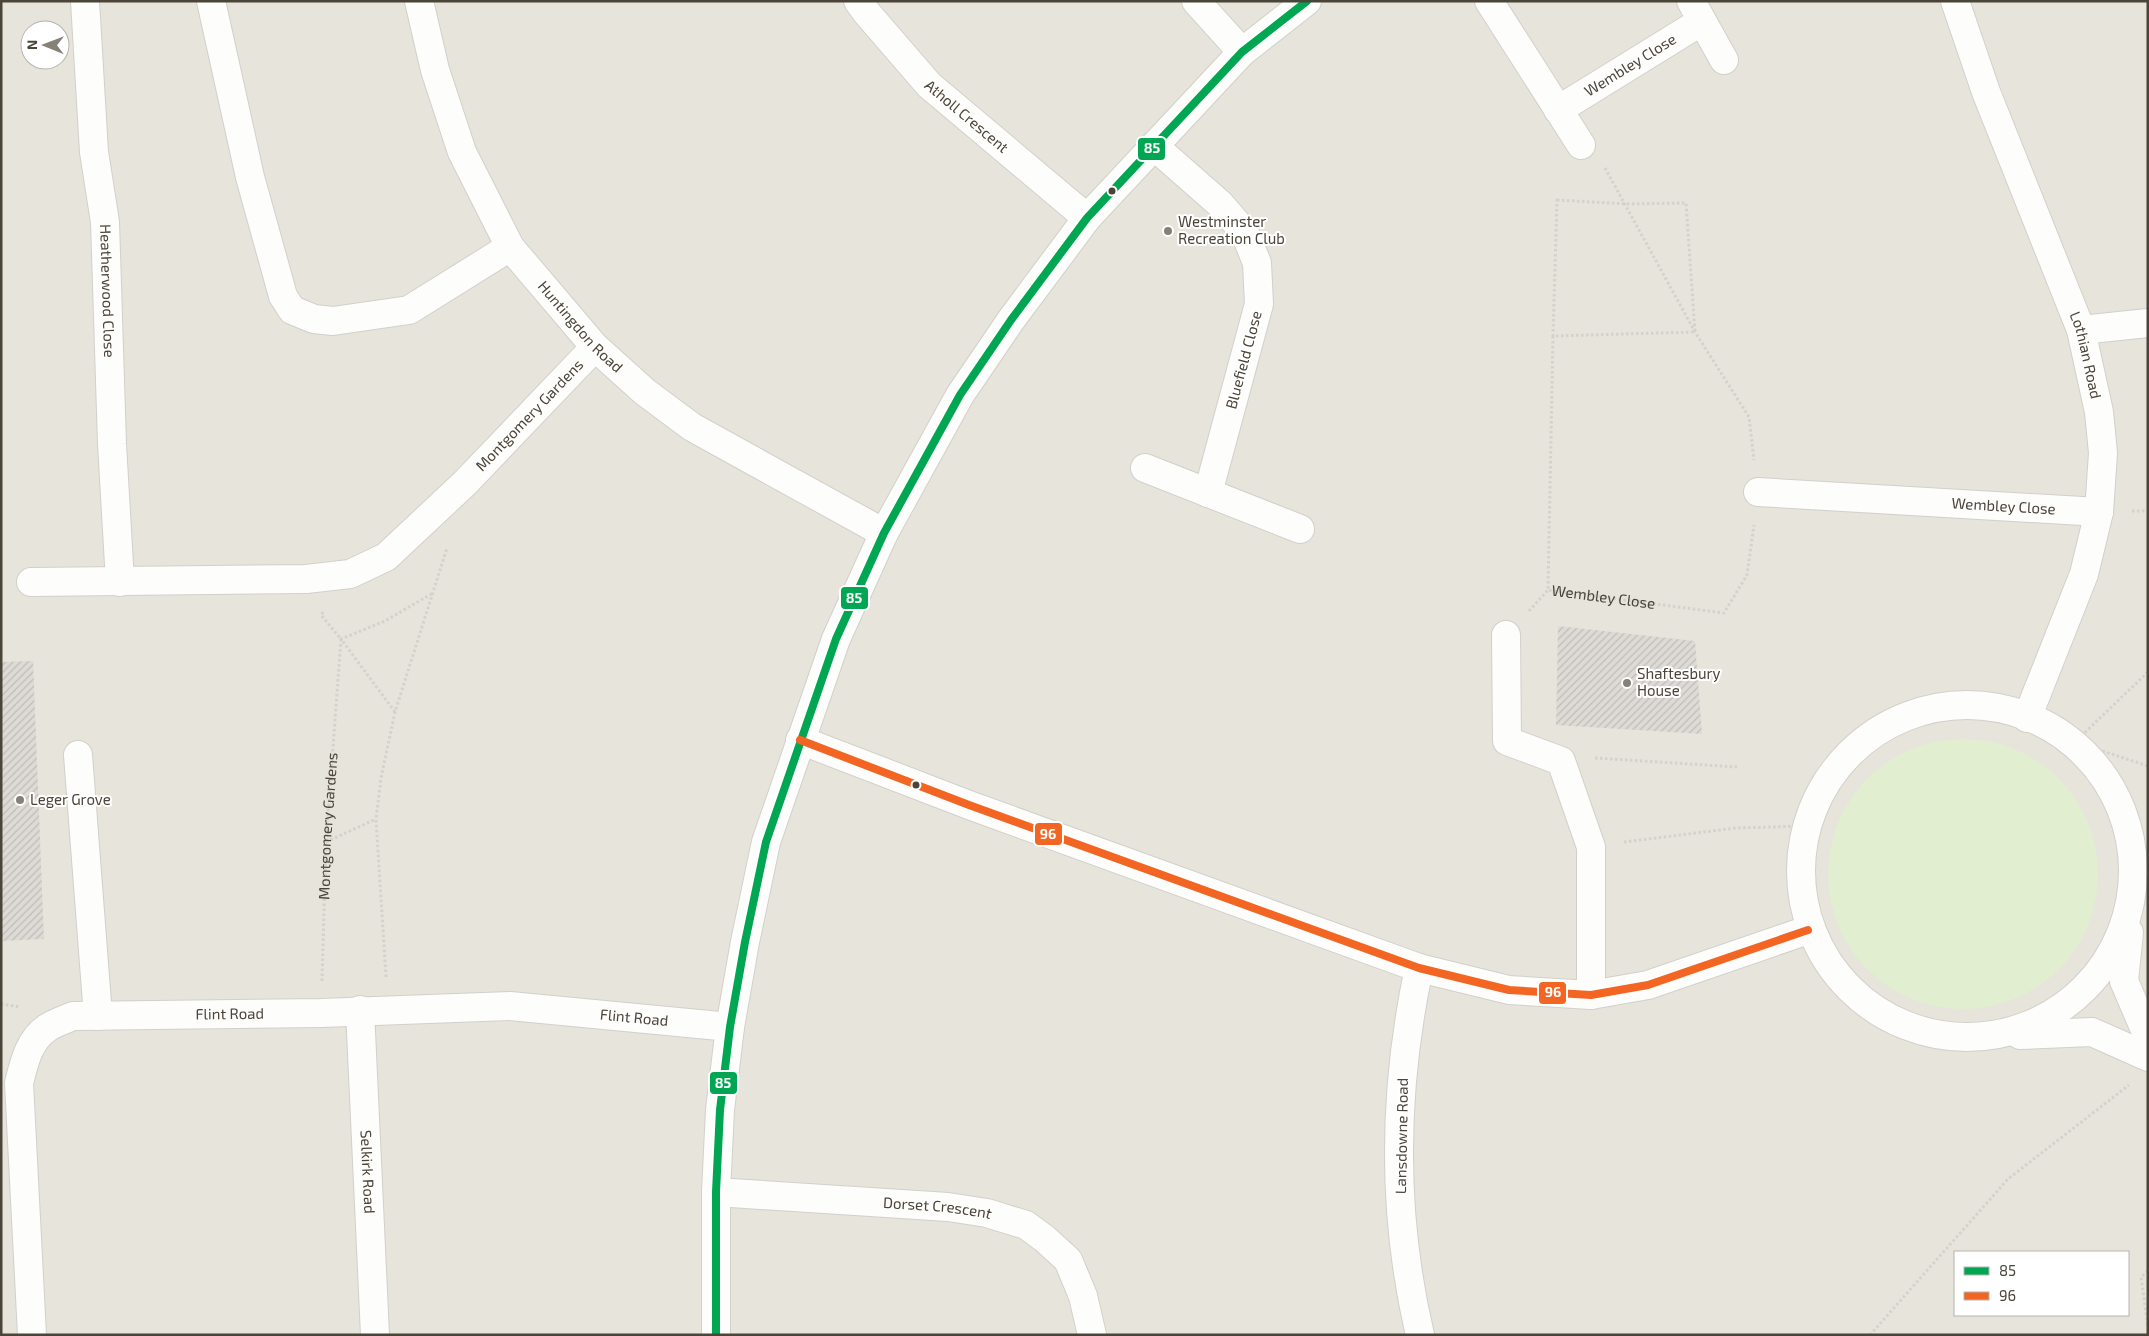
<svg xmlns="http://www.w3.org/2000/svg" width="2149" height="1336" font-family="'Exo 2',sans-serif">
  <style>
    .residential { fill: #e7e4dc; fill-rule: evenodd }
    .grass { fill: #e1eecf }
    .building { fill: url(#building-hatch) }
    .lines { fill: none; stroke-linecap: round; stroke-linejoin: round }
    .minor-casing { stroke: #d2d0cb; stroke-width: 30 }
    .path { stroke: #d3d2cc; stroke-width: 3; stroke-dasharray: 2.5 2.5; stroke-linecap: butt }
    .minor { stroke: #fdfdfc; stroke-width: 28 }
    .bus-1-casing { stroke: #fff; stroke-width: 11 }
    .bus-2-casing { stroke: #fff; stroke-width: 11 }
    .bus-1 { stroke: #00a651; stroke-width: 8 }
    .bus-2 { stroke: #f26522; stroke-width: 8 }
    .bus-dot { fill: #4b4439; stroke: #fff; stroke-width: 2 }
    .poi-dot { fill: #868178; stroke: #fff; stroke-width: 2 }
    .labels { text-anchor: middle; stroke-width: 4; stroke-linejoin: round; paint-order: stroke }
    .street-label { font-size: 15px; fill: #4b4439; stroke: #fff }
    .poi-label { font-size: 15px; fill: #4b4439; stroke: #fff; text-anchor: start }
    .line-badge { stroke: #fff; stroke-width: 2 }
    .badge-label { font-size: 14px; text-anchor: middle; font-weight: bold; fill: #fff }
  </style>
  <defs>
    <pattern id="building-hatch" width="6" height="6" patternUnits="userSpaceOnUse" patternTransform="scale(1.25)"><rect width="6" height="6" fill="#dedbd6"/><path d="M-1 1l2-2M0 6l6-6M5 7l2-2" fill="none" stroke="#c0bdb8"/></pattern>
  </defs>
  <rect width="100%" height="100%" fill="#f4f2ee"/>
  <!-- residential -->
  <path class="residential" d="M 1,1 L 2148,1 L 2148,1335 L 1,1335 ZM 30,30 L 60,30 L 60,60 L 30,60 ZM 1955,1252 L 2128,1252 L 2128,1315 L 1955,1315 Z"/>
  <!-- grass -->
  <circle class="grass" cx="1963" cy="874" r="135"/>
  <!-- building -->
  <g class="building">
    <path d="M 1558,626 L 1695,641 L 1702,734 L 1556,725 Z"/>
    <path d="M 33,661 L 44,939 L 1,941 L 1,662 Z"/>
  </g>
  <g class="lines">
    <defs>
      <g id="minor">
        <path id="s3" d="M 85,1 L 94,152 L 105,222 L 112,444 L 120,582"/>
        <path d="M 211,1 L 250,177 L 283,296 L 292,310 L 314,319 L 333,321 L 409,310 L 510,247"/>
        <path id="s4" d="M 419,1 L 435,70 L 462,152 L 510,247 L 595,347 L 645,392 L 692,427 L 884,533"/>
        <path id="s5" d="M 858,1 L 866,12 L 929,85 L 1087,218"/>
        <path d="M 1196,1 L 1242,52"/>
        <path d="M 1489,1 L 1581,145"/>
        <path d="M 1691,1 L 1724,60"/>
        <path id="s6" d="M 1955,1 L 1986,92 L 2081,330 L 2099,412 L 2103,453 L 2099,512 L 2084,574 L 2027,718"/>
        <path id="s7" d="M 1558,110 L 1702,21"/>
        <path d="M 1154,146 L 1220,204 L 1245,233 L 1257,263 L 1259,304 L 1208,493"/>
        <path d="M 2081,330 L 2148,323"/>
        <path d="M 1145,468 L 1300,529"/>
        <path id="s8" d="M 1758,492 L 2099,512"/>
        <path id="s9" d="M 31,582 L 306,579 L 350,574 L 386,557 L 465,483 L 595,347"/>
        <path d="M 1506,635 L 1507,741 L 1561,761 L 1591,847 L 1591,995"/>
        <circle cx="1967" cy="871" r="166"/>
        <path d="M 800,740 L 969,805 L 1419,968 L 1509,990 L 1591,995 L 1648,985 L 1808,930"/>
        <path d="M 78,755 L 98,1016"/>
        <path d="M 2129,932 L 2124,981 L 2148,1037"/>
        <path d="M 1419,968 C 1393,1090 1391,1212 1420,1335"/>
        <path id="s10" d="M 360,1010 L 375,1335"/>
        <path d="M 2020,1035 L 2092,1032 L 2148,1057"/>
        <path id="s11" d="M 716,1192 L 948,1207 L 987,1213 L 1026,1225 L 1045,1239 L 1068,1260 L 1083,1296 L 1092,1335"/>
        <path id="s12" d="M 32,1335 L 19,1083 C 24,1063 29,1040 47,1028 C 54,1023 64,1020 73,1016 L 321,1013 L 510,1006 L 730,1027"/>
        <path d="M 716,1335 L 716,1192 L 720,1110 L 730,1027 L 745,942 L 766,842 L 836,639 L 884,533 L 960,395 L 1011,320 L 1087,218 L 1242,52 L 1307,1"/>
      </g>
    </defs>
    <!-- minor casing -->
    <use href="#minor" class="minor-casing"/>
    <!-- path -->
    <g class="path">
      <path d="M 1605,168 L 1695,332 L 1749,417 L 1754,460"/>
      <path d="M 1557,200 L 1626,204 L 1686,203 L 1695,332 L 1553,336 Z"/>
      <path id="s1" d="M 1553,336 L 1548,590 L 1724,613 L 1747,575 L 1754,525"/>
      <path d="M 2132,511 L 2148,511"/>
      <path d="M 1529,611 L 1548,590"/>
      <path d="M 2148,672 L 2075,742 L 2148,766"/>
      <path d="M 395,712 L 341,639 L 385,621 L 433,593"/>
      <path d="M 1595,758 L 1737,767"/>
      <path d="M 326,842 L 376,819"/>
      <path d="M 1624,842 L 1736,828 L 1807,826"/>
      <path d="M 386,977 L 376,819 L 381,778 L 395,712 L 447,548"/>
      <path id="s2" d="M 322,981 L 326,842 L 341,639 L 321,615 L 324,611"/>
      <path d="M 1,1004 L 20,1007"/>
      <path d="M 2148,1271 L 2141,1277 L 2148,1327"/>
      <path d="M 1870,1335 L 2008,1179 L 2129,1085"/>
    </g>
    <!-- minor -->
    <use href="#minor" class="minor"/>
    <defs>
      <path id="bus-1" d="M 716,1335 L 716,1192 L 720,1110 L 730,1027 L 745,942 L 766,842 L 836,639 L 884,533 L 960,395 L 1011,320 L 1087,218 L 1242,52 L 1307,1"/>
      <path id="bus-2" d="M 800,740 L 969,805 L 1419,968 L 1509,990 L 1591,995 L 1648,985 L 1808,930"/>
    </defs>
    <!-- bus-1 casing -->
    <use href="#bus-1" class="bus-1-casing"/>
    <!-- bus-2 casing -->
    <use href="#bus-2" class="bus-2-casing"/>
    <!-- bus-1 -->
    <use href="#bus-1" class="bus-1"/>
    <!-- bus-2 -->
    <use href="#bus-2" class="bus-2"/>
  </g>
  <!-- markers -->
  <g class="bus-dot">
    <circle cx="1112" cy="191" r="4.5"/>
    <circle cx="916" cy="785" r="4.5"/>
  </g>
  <g class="poi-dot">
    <circle cx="1168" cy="231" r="5"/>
    <circle cx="1627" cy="683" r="5"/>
    <circle cx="20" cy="800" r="5"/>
  </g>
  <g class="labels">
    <!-- street labels -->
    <g class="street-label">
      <text dy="5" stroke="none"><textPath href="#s7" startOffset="85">Wembley Close</textPath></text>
      <text dy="5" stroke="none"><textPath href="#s5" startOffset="159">Atholl Crescent</textPath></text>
      <text dy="5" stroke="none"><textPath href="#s3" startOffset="291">Heatherwood Close</textPath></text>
      <text dy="5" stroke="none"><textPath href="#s4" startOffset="370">Huntingdon Road</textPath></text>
      <text dy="5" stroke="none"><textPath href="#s6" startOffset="378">Lothian Road</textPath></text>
      <text transform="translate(1244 360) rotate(-75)" y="5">Bluefield Close</text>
      <text dy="5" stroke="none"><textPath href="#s9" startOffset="561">Montgomery Gardens</textPath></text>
      <text dy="5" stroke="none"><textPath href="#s8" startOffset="246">Wembley Close</textPath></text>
      <text dy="5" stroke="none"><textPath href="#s1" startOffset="310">Wembley Close</textPath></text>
      <text dy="5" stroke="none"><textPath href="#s2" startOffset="155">Montgomery Gardens</textPath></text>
      <text dy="5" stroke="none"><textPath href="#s12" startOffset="501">Flint Road</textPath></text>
      <text dy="5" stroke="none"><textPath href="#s12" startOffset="906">Flint Road</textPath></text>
      <text transform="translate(1402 1136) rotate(-89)" y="5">Lansdowne Road</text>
      <text dy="5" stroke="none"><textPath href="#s10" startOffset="162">Selkirk Road</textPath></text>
      <text dy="5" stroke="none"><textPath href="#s11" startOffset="222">Dorset Crescent</textPath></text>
    </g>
    <!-- poi labels -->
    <g class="poi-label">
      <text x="1178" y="227">Westminster<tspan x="1178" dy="17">Recreation Club</tspan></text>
      <text x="1637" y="679">Shaftesbury<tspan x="1637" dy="17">House</tspan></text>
      <text x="30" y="805">Leger Grove</text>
    </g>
  </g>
  <g class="line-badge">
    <rect x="1137" y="137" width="29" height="24" rx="5" fill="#00a651"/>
    <rect x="840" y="586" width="29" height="24" rx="5" fill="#00a651"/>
    <rect x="1034" y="822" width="29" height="24" rx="5" fill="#f26522"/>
    <rect x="1538" y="981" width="29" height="24" rx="5" fill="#f26522"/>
    <rect x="709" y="1071" width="29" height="24" rx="5" fill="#00a651"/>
  </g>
  <g class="badge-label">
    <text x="1152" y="153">85</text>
    <text x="854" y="603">85</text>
    <text x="1048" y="839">96</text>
    <text x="1553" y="997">96</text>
    <text x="723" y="1088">85</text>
  </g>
  <!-- border -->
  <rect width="2149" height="1336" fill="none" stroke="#4b4439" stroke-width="5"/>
  <!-- legend -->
  <rect x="1954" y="1251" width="175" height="65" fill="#ffffff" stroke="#b7b4b0"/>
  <rect x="1964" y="1267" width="25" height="8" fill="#00a651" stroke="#b7b4b0"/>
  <text x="1999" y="1276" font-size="15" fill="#4b4439">85</text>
  <rect x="1964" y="1292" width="25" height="8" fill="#f26522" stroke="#b7b4b0"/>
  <text x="1999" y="1301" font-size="15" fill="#4b4439">96</text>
  <!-- north arrow -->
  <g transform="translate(45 45) rotate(271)"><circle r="24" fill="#ffffff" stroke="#b7b4b0"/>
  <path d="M0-4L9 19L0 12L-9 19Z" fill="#868178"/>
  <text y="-8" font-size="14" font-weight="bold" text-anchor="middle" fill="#4b4439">N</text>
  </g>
</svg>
